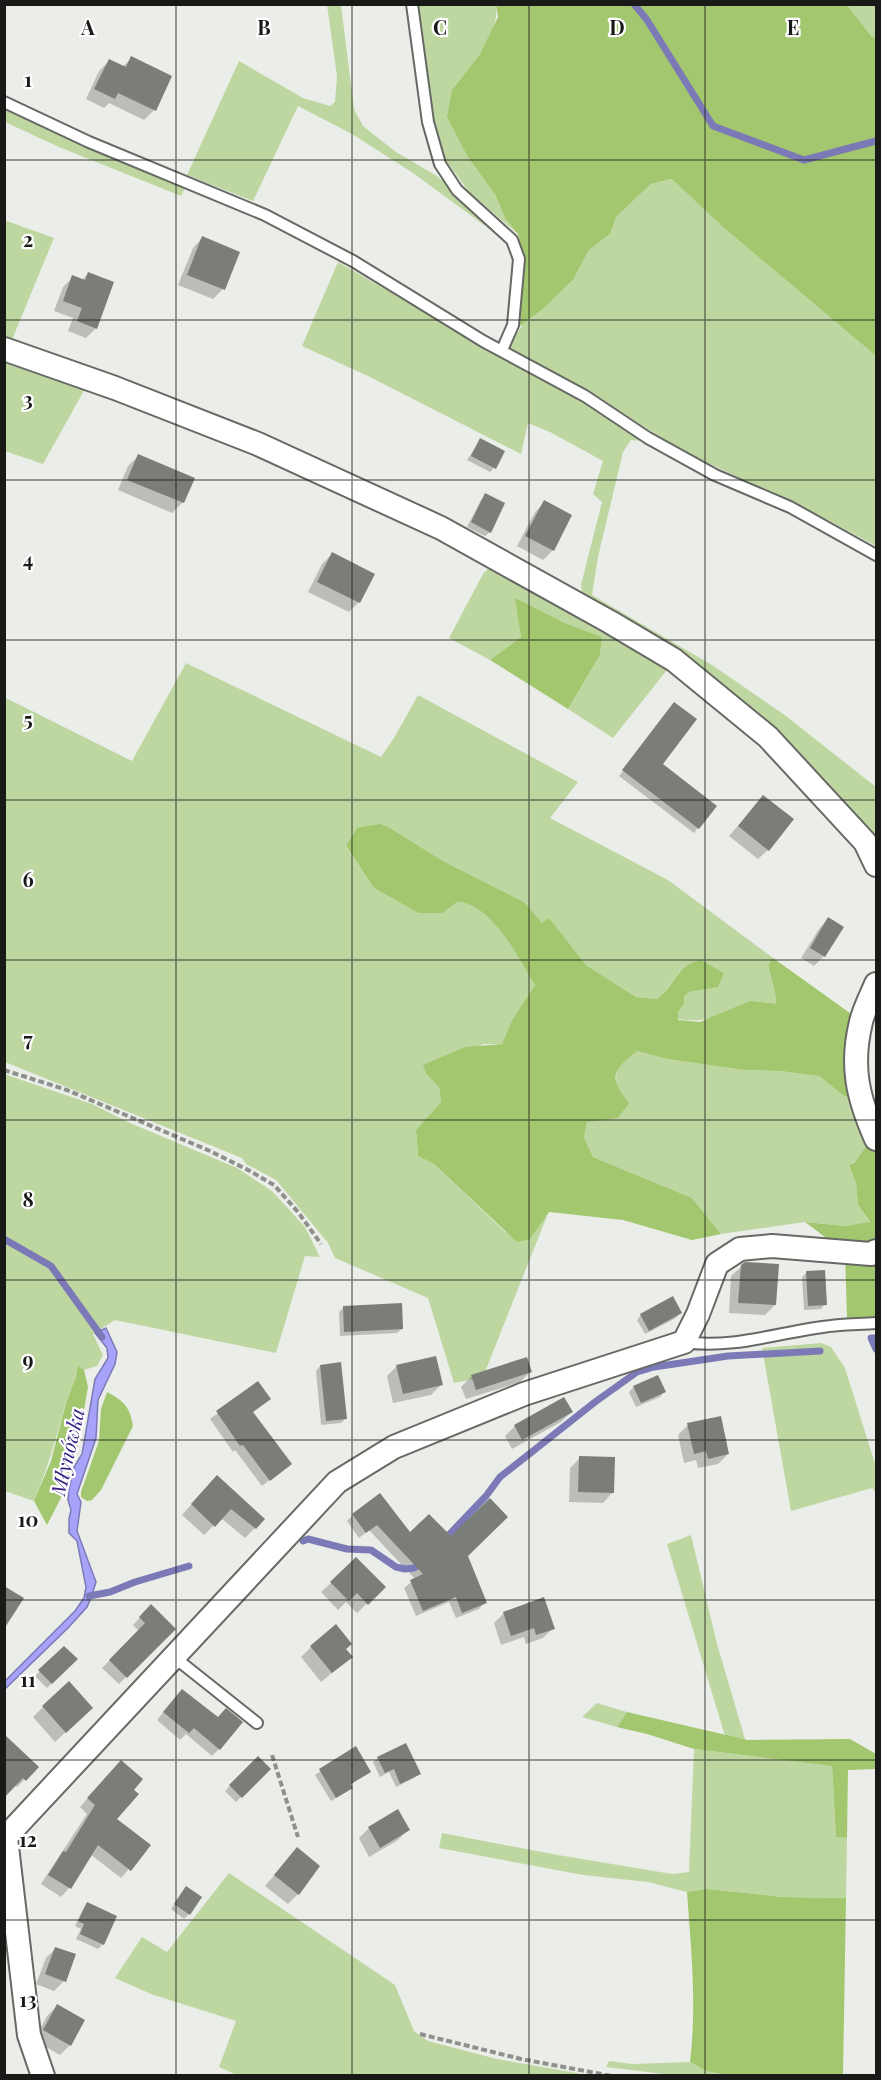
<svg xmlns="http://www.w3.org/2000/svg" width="881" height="2080" font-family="'Playfair Display',serif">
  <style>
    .green { fill: #bed7a1 }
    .forest { fill: #a2c76e }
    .water { fill: #a7a3fa; stroke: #7c7ab6; stroke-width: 1.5 }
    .shadow { fill: #0003 }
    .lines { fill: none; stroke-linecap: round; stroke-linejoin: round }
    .stream { stroke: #7c7ab6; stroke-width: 7 }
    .building { fill: #7b7d79 }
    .lane-casing { stroke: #676965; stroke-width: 14 }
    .street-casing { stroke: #676965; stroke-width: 26 }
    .path { stroke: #8f908d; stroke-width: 4; stroke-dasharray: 6 3; stroke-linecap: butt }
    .lane { stroke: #fff; stroke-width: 10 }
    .street { stroke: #fff; stroke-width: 22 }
    .grid { fill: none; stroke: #191918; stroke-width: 1.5; stroke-opacity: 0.55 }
    .labels { text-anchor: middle; stroke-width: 4.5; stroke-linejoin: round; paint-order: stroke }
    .water-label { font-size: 20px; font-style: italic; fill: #372183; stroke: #fff }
    .grid-label { font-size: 20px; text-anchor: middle; font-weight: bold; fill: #191918; stroke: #fff; stroke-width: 4.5; stroke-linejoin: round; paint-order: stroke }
  </style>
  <rect width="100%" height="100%" fill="#ebede8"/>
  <!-- green -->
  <g class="green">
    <path d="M 327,5 L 341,5 L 354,109 L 363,126 L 396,152 L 437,176 L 498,230 L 503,239 L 413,173 L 352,134 L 298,106 L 253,201 L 187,175 L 239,61 L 303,98 L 330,106 L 335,102 L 337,76 Z"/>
    <path d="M 416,5 L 496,5 C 500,35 470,67 452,90 L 505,218 L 518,234 L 469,192 L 445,159 L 434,119 Z"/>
    <path d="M 847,5 L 876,5 L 876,38 L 872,37 Z"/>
    <path d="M 5,109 L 87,147 L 185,188 L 181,196 L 59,147 L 5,122 Z"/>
    <path d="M 673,179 L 724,228 L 876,356 L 876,546 L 830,521 L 687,453 L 581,388 L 508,347 L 525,321 L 544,308 L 573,280 L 589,250 L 610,234 L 615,218 L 651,184 Z"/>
    <path d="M 4,220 L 54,238 L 11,342 L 5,340 Z"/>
    <path d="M 338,262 L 494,352 L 547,380 L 594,408 L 643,441 L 631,440 L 623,452 L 598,557 L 592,595 L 712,665 L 786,716 L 876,787 L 876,837 L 783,742 L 583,600 L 581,585 L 602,502 L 593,494 L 603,461 L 550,432 L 528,423 L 521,454 L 368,376 L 302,346 Z"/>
    <path d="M 5,356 L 86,387 L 43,464 L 5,451 Z"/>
    <path d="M 492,565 L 670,666 L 613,738 L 568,709 L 600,655 L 602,637 L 565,623 L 516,599 L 521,637 L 490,660 L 449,638 L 483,574 Z"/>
    <path d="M 186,663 L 381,757 L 394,738 L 418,695 L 578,782 L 550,818 L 668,880 L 773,958 L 768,965 L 775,992 L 776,1004 C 743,1007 711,1025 678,1019 L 678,1012 L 684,1004 L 684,997 L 689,992 L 717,987 L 724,973 L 713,967 L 680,971 L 662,995 L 657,999 L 636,997 L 586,965 L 549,919 L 542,923 L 524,902 L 443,861 L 390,828 L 357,828 L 346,847 L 374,888 L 443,913 L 457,902 C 491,903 520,958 535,985 L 512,1020 L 502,1044 L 483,1044 L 427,1075 L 439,1087 L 441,1102 L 416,1130 L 418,1156 L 434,1164 L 505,1232 L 530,1239 L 549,1211 L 483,1377 L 454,1383 L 428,1298 L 335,1258 L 328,1243 L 276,1180 L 246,1164 L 242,1158 L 5,1062 L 4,697 L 132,761 Z"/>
    <path d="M 637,1051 L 667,1059 L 744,1070 L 780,1071 L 819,1076 L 844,1096 L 849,1096 L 868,1145 L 857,1160 L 849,1165 L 856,1183 L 858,1205 L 870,1223 L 845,1226 L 805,1222 L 721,1234 L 692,1198 L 593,1157 L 584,1137 L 587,1121 L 618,1118 C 618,1108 614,1072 618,1066 C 622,1060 632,1055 637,1051 Z"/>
    <path d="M 4,1074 L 92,1104 L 130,1123 L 237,1168 L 272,1191 L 305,1227 L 320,1257 L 305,1256 L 276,1353 L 115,1320 L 93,1334 L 103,1355 L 97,1366 L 84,1370 L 78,1365 C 76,1380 69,1392 65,1406 C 56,1439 47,1470 34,1501 L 5,1491 Z"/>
    <path d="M 821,1343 L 831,1347 L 845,1368 L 876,1467 L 876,1493 L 872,1488 L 791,1511 L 762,1348 Z"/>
    <path d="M 691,1535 L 717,1644 L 745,1739 L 725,1736 L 667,1544 Z"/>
    <path d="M 597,1703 L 627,1712 L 617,1727 L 582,1717 Z"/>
    <path d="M 694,1749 L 832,1766 L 836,1837 L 847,1838 L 846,1898 L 782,1897 L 707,1889 L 687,1892 L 648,1882 L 583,1875 L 439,1848 L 442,1833 L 558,1855 L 672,1874 L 689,1872 Z"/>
    <path d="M 229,1873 L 395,1985 L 414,2031 L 428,2041 L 497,2059 L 588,2075 L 239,2076 L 219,2067 L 236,2021 L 151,1994 L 115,1978 L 142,1937 L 167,1952 Z"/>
    <path d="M 609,2061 L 632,2064 L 690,2062 L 706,2070 L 724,2075 L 664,2074 L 606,2067 Z"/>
  </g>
  <!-- forest -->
  <g class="forest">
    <path d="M 496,5 L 847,5 L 872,37 L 876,38 L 876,356 L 724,228 L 672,179 L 651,184 L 616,217 L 610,234 L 589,250 L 573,280 L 544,308 L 520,326 L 523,257 L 518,234 L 505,218 L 495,194 L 468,157 L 447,117 L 452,90 L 480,54 L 498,17 Z"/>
    <path d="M 515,598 L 565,623 L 602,637 L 600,655 L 568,709 L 490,660 L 521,637 Z"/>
    <path d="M 380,824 L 390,828 L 443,861 L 524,902 L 542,923 L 549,918 L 586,965 L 636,997 L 657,999 C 675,986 675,966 701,960 L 724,973 L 718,987 L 689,992 L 684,997 L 684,1004 L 678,1012 L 678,1020 L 700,1022 L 750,1001 L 776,1004 L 775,992 L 768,965 L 773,958 L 854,1016 L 846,1079 L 849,1096 L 844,1096 L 819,1076 L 780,1071 L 744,1070 L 667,1059 L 637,1051 C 612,1071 608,1076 629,1103 L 618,1118 L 587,1122 L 584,1137 L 593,1157 L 692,1198 L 721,1234 L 692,1240 L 623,1220 L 549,1212 L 530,1239 L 517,1242 L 434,1164 L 418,1156 L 416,1130 L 441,1102 L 439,1087 L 427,1075 L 423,1065 L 465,1047 L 502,1044 L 512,1020 L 535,985 C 519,958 491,903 457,902 L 443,913 L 419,913 L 374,888 L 346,846 L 357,828 Z"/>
    <path d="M 876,1133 L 876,1317 L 847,1318 L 845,1252 L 805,1222 L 845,1226 L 870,1222 L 858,1205 L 856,1183 L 849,1165 L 855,1162 Z"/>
    <path d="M 78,1365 L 84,1370 L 88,1387 L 77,1451 L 70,1469 L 65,1490 L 47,1525 L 34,1501 L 51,1461 L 66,1403 L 76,1376 Z"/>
    <path d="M 107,1392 C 124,1401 130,1407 133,1426 L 101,1490 L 92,1500 L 87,1501 L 81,1497 L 81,1492 L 99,1441 L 101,1409 Z"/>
    <path d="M 627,1712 L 748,1740 L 850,1739 L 876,1754 L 876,1769 L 848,1770 L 847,1838 L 836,1837 L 832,1766 L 694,1749 L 647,1734 L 617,1727 Z"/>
    <path d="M 707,1889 L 782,1897 L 846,1898 L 843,2075 L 727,2075 L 707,2071 L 690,2062 C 697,2005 691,1949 687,1892 Z"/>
  </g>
  <!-- water -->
  <path class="water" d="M 106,1328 L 117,1352 L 115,1364 L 98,1400 L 96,1438 L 77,1494 L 81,1502 L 77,1531 L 96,1582 L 91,1598 L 87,1607 L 68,1628 L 5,1689 L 5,1681 L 75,1611 L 84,1598 L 86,1587 L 77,1541 L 69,1533 L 69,1519 L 71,1510 L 68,1500 L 69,1489 L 74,1467 L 82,1454 L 95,1379 L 108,1358 L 107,1348 L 95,1333 Z"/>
  <!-- shadow -->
  <g class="shadow">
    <path d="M 132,58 L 154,110 L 144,120 L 109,103 L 104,108 L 86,99 L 99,71 L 109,61 L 122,67 Z"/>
    <path d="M 202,238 L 223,289 L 213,299 L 178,285 L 193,248 Z"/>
    <path d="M 88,274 L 96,328 L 86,338 L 68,331 L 73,318 L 54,311 L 63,287 L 73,277 L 82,280 Z"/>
    <path d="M 480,440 L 494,468 L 490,472 L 467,460 Z"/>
    <path d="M 138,456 L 193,478 L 182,503 L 172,513 L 118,490 L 128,466 Z"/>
    <path d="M 486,495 L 490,532 L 485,536 L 467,527 L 481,500 Z"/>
    <path d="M 545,502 L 553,550 L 543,560 L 517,546 L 535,512 Z"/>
    <path d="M 332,554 L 359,602 L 349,612 L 308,592 L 322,564 Z"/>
    <path d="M 670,708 L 661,764 L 698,828 L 694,833 L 619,776 Z"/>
    <path d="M 763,797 L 768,850 L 758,859 L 729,836 Z"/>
    <path d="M 828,919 L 824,956 L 814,966 L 801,958 L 819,929 Z"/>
    <path d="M 742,1266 L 775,1305 L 765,1315 L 729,1313 L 731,1276 Z"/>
    <path d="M 807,1272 L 825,1304 L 821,1309 L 804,1310 L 802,1277 Z"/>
    <path d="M 344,1307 L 402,1329 L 397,1333 L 340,1336 L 339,1312 Z"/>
    <path d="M 680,1313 L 676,1318 L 645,1334 L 637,1320 L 641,1315 Z"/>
    <path d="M 526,1359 L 530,1372 L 520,1382 L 466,1399 L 461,1387 L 471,1377 Z"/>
    <path d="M 320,1366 L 346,1418 L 341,1423 L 321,1425 L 316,1371 Z"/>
    <path d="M 397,1366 L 441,1385 L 431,1395 L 393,1403 L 387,1376 Z"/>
    <path d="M 258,1383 L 269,1399 L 252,1413 L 290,1464 L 262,1486 L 235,1450 L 233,1452 L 210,1419 Z"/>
    <path d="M 634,1387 L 664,1392 L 660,1397 L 636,1407 L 629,1392 Z"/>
    <path d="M 564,1399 L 571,1412 L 561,1422 L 512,1449 L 505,1436 L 515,1426 Z"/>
    <path d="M 688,1425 L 728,1454 L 718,1464 L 698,1468 L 696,1460 L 684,1463 L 678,1435 Z"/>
    <path d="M 580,1458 L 613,1492 L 603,1503 L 569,1502 L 570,1468 Z"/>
    <path d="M 207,1487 L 255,1528 L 245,1538 L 221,1518 L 204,1535 L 182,1515 Z"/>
    <path d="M 353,1515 L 410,1534 L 451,1538 L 466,1556 L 485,1602 L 479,1609 L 456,1618 L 449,1602 L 416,1616 L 404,1588 L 415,1579 L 369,1530 L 359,1538 L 347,1521 Z"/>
    <path d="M 331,1583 L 384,1587 L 357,1613 L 346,1602 L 338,1610 L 321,1592 Z"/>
    <path d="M 151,1606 L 174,1629 L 119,1684 L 102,1668 L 139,1631 L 133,1625 Z"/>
    <path d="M 504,1613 L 553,1628 L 543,1638 L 526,1644 L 524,1637 L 501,1645 L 494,1623 Z"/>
    <path d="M 311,1647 L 345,1649 L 351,1657 L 321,1682 L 301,1657 Z"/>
    <path d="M 64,1648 L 76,1659 L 47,1688 L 35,1676 Z"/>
    <path d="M 175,1698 L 219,1749 L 212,1756 L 186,1734 L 180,1740 L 157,1720 Z"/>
    <path d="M 43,1707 L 81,1718 L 55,1742 L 33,1717 Z"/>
    <path d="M 4,1744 L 37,1767 L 17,1787 L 14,1785 Z"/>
    <path d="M 355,1748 L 369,1772 L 350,1785 L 351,1788 L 346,1792 L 331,1801 L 315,1775 Z"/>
    <path d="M 258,1758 L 269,1769 L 236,1802 L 225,1791 Z"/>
    <path d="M 378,1758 L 419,1774 L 414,1778 L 396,1787 L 389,1772 L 380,1777 L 373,1762 Z"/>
    <path d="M 113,1770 L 114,1819 L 149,1846 L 121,1878 L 90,1854 L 69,1888 L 61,1897 L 41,1884 L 87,1814 L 80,1807 Z"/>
    <path d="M 397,1811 L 408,1830 L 398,1840 L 369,1857 L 359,1838 L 369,1828 Z"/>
    <path d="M 297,1849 L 298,1894 L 288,1904 L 265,1886 Z"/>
    <path d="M 182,1893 L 189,1914 L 184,1919 L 171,1909 Z"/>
    <path d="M 87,1904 L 103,1944 L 98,1949 L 76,1939 L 81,1929 L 75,1926 L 83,1909 Z"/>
    <path d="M 56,1948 L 64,1981 L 54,1991 L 36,1984 L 46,1958 Z"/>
    <path d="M 57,2006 L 70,2045 L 60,2055 L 34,2040 L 47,2016 Z"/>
  </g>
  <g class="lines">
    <!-- stream -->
    <g class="stream">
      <path d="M 634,4 L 647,20 L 713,126 L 804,160 L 876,141"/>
      <path d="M 4,1239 L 51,1266 L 102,1337"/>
      <path d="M 876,1338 L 871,1338 L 876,1349"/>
      <path d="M 444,1540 L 486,1496 L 500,1477 L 595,1402 L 637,1372 L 654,1367 L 728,1356 L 820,1351"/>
      <path d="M 303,1541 L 308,1539 L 347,1549 L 371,1550 L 396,1567 L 405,1569 L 414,1568 L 422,1563"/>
      <path d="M 89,1596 L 110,1592 L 135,1582 L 189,1566"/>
    </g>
  </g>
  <!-- building -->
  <g class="building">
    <path d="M 131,56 L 172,76 L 156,111 L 118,93 L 115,99 L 94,89 L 109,59 L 126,67 Z"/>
    <path d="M 202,236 L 240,252 L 225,290 L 187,275 Z"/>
    <path d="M 88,272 L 114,282 L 97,329 L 77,321 L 82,308 L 63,301 L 72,275 L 85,280 Z"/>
    <path d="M 480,438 L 505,451 L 496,469 L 471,456 Z"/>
    <path d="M 138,454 L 195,478 L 184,503 L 127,480 Z"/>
    <path d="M 485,493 L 505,503 L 491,533 L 471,522 Z"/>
    <path d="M 544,500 L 572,515 L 554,551 L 525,536 Z"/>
    <path d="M 332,552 L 375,574 L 360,603 L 317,582 Z"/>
    <path d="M 674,702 L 697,719 L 663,764 L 717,806 L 699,829 L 622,770 Z"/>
    <path d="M 763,795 L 794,819 L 769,851 L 738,826 Z"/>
    <path d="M 828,917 L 844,927 L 825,957 L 810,948 Z"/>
    <path d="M 745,1262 L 779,1264 L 776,1305 L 738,1303 L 741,1265 Z"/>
    <path d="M 825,1270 L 827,1305 L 808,1306 L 806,1271 Z"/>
    <path d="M 673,1296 L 682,1313 L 649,1331 L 640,1314 Z"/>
    <path d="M 402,1303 L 403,1329 L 344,1332 L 343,1306 Z"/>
    <path d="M 436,1356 L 443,1385 L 403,1394 L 396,1365 Z"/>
    <path d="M 527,1357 L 532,1372 L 476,1390 L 471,1375 Z"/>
    <path d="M 341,1362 L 347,1419 L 326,1421 L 320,1365 Z"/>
    <path d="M 658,1375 L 666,1392 L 641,1403 L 633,1386 Z"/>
    <path d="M 258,1381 L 271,1399 L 253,1412 L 292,1464 L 270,1481 L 243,1445 L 240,1446 L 216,1411 Z"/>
    <path d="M 564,1397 L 573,1412 L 522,1440 L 514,1425 Z"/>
    <path d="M 721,1416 L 729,1454 L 708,1459 L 706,1451 L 694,1454 L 687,1423 Z"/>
    <path d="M 579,1456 L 615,1457 L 614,1493 L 578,1492 Z"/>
    <path d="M 217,1475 L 265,1519 L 256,1529 L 231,1509 L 215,1527 L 191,1504 Z"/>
    <path d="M 380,1493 L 410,1532 L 429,1514 L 451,1536 L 490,1498 L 508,1517 L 468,1556 L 487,1603 L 462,1613 L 456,1597 L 423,1611 L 410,1580 L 423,1574 L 377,1525 L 366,1533 L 352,1514 Z"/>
    <path d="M 356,1557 L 386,1587 L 368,1605 L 357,1593 L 349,1601 L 330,1582 Z"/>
    <path d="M 4,1586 L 24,1598 L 4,1629 Z"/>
    <path d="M 544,1597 L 555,1629 L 536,1635 L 534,1628 L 511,1636 L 503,1612 Z"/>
    <path d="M 151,1604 L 176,1629 L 127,1678 L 109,1660 L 145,1623 L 139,1617 Z"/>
    <path d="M 336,1624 L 352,1644 L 346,1649 L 353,1657 L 332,1673 L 310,1646 Z"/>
    <path d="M 64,1646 L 78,1659 L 52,1684 L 38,1670 Z"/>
    <path d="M 69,1681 L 93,1708 L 66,1733 L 42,1706 Z"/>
    <path d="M 182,1689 L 218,1717 L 226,1708 L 243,1722 L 220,1750 L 194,1728 L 189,1733 L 163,1712 Z"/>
    <path d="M 4,1734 L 39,1767 L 26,1781 L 23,1778 L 4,1798 Z"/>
    <path d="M 406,1743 L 421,1774 L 400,1784 L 394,1769 L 385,1773 L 377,1757 Z"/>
    <path d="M 356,1746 L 371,1772 L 351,1784 L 353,1788 L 336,1798 L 319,1769 Z"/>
    <path d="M 258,1756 L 271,1769 L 242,1798 L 229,1785 Z"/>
    <path d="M 121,1760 L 143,1779 L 134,1790 L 139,1794 L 117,1819 L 151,1845 L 131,1871 L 98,1845 L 71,1889 L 48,1875 L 63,1851 L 66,1852 L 95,1805 L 87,1798 Z"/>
    <path d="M 398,1809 L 410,1830 L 380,1848 L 368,1827 Z"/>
    <path d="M 297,1847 L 320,1866 L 299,1895 L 274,1875 Z"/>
    <path d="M 186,1886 L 202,1897 L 190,1915 L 174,1904 Z"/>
    <path d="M 87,1902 L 117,1916 L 104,1945 L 80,1934 L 84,1924 L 78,1921 Z"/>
    <path d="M 55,1947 L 76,1954 L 66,1982 L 45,1974 Z"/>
    <path d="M 57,2004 L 85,2020 L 71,2046 L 43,2030 Z"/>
  </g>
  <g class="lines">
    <defs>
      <g id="lane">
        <path d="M 412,4 L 428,122 L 440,164 L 457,190 L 512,240 L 519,259 L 513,325 L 502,350"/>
        <path d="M 4,102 L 89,142 L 265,215 L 353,261 L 483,341 L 585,396 L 648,438 L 715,475 L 790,507 L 876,555"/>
        <path d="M 684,1342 C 737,1350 787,1329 840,1325 C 852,1324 864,1324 876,1323"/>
        <path d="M 174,1657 L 257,1723"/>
      </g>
      <g id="street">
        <path d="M 4,349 L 115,388 L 258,444 L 441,528 L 610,622 L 674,660 L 768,737 L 865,842 L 876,865"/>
        <path d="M 876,984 C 871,996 864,1009 861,1022 C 850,1067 858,1098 876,1139"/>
        <path d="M 6,1838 L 29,2035 L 43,2076"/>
        <path d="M 4,1839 L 337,1482 L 394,1447 L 524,1394 L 684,1342 L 698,1314 L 717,1264 L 740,1249 L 772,1246 L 871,1254 L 876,1251"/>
      </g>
    </defs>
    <!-- lane casing -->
    <use href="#lane" class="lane-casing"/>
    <!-- street casing -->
    <use href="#street" class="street-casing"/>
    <!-- path -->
    <g class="path">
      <path d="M 4,1070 L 67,1090 L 210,1151 L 250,1171 L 274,1185 L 298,1212 L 321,1244"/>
      <path d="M 272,1755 L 298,1837"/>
      <path d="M 420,2034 L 521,2059 L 612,2076"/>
    </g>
    <!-- lane -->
    <use href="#lane" class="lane"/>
    <!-- street -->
    <use href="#street" class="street"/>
  </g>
  <!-- grid -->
  <path class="grid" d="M 176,4 L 176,2076M 352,4 L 352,2076M 529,4 L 529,2076M 705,4 L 705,2076M 4,160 L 876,160M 4,320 L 876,320M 4,480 L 876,480M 4,640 L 876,640M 4,800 L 876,800M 4,960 L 876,960M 4,1120 L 876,1120M 4,1280 L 876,1280M 4,1440 L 876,1440M 4,1600 L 876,1600M 4,1760 L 876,1760M 4,1920 L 876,1920"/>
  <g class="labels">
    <!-- water labels -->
    <g class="water-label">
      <text transform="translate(68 1452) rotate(-77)" y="7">Młynówka</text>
    </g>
  </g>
  <g class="grid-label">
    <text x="88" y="35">A</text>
    <text x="264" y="35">B</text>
    <text x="440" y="35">C</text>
    <text x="617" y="35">D</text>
    <text x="793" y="35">E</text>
    <text x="28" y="87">1</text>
    <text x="28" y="247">2</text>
    <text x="28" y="407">3</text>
    <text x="28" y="567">4</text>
    <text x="28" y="727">5</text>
    <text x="28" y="887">6</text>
    <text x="28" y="1047">7</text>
    <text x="28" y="1207">8</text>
    <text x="28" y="1367">9</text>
    <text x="28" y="1527">10</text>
    <text x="28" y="1687">11</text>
    <text x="28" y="1847">12</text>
    <text x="28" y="2007">13</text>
  </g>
  <!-- border -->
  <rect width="881" height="2080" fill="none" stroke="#191918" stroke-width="12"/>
</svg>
